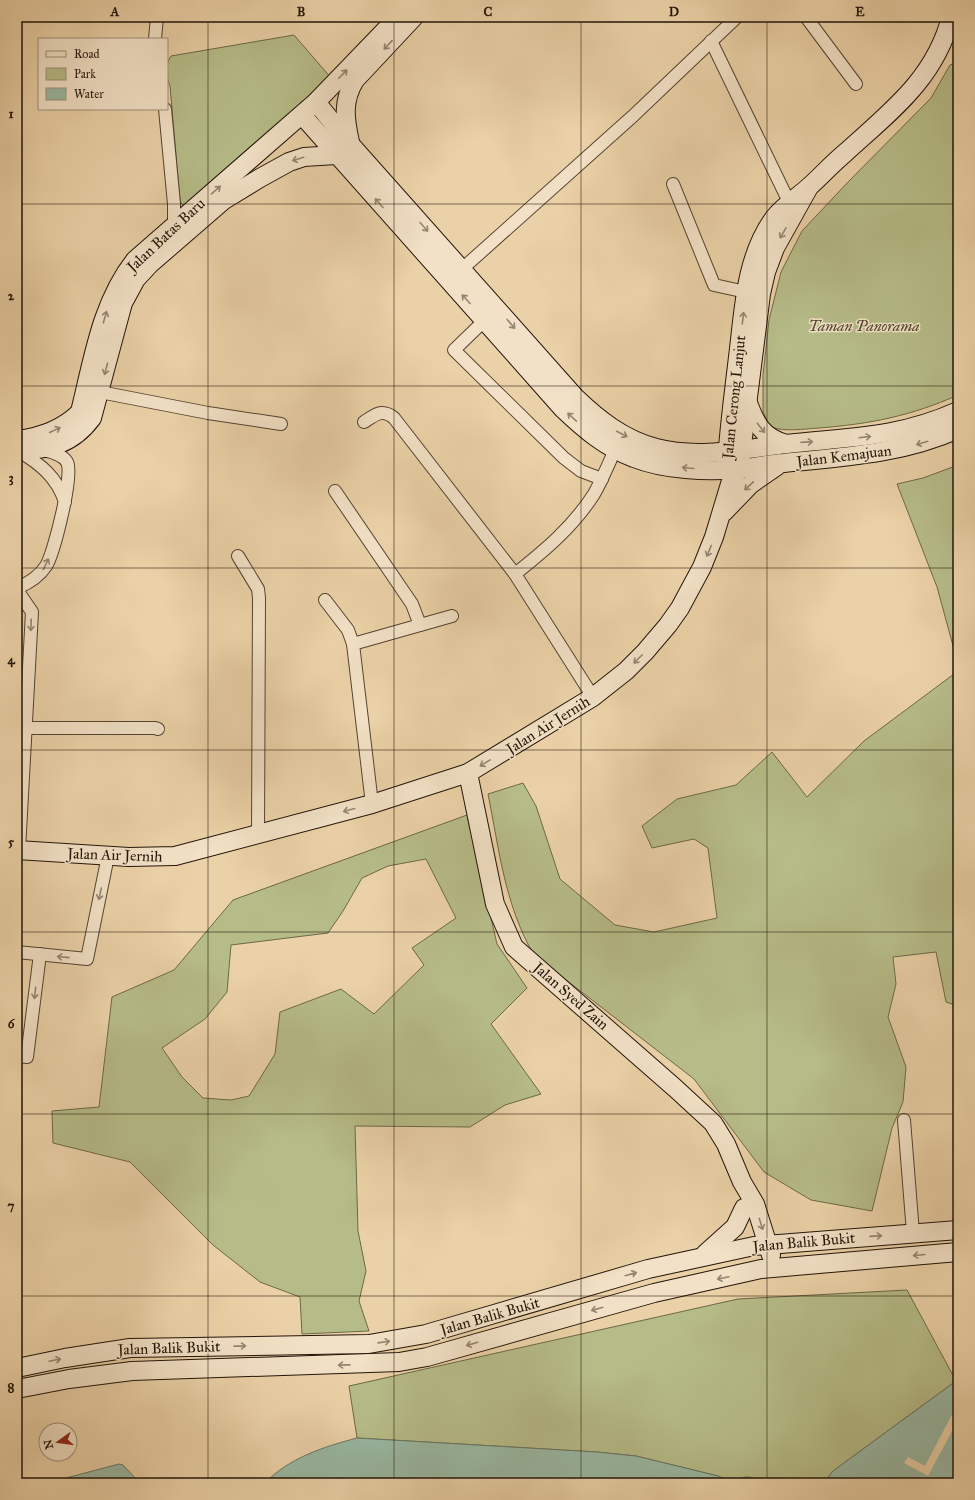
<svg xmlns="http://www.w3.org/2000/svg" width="975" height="1500" font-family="'IM FELL Great Primer',serif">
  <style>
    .green { fill: #b6bc88; stroke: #6c6848; fill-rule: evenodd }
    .water { fill: #99b8a3; stroke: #697665 }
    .pier { fill: #ebd1a7 }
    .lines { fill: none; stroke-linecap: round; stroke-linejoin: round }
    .street-casing { stroke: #544330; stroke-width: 14 }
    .secondary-casing { stroke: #211409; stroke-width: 20 }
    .street { stroke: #f2e1c6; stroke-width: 12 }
    .secondary { stroke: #f2e1c6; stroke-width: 18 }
    .oneway { stroke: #948571 }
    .grid { fill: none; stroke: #211409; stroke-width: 1; stroke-opacity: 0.55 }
    .labels { text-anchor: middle; stroke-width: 3; stroke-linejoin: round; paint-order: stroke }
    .street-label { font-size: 15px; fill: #211409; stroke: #f2e1c6 }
    .park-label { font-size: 15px; font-style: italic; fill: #4e462f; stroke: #f2e1c6 }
    .neatline { fill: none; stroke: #211409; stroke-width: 1.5 }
    .grid-label { font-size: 13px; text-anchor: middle; font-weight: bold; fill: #211409 }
  </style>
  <rect width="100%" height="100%" fill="#ebd1a7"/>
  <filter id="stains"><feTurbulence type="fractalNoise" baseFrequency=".005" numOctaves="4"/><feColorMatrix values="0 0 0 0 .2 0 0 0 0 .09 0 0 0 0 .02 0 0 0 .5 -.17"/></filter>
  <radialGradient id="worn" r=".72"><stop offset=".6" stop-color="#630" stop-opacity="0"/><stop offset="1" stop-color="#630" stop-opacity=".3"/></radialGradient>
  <!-- green -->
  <g class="green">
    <path d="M 294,35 L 332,79 L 186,210 L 180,201 L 170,86 C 166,78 165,64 171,56 Z"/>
    <path d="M 958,62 L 958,395 C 911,416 870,424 819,428 C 802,429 787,432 770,427 L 763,412 L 763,375 L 769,320 L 781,272 L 802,231 L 849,181 L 931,98 L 950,65 Z"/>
    <path d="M 958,465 L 958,664 L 937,587 L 897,484 L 923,478 Z"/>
    <path d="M 958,671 L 958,1006 L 946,1002 L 936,952 L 893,957 L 896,984 L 888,1017 L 906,1067 L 903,1102 L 892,1128 L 872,1211 L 811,1200 L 764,1172 L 694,1079 L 534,955 C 505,906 499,849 488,794 L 523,783 L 536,806 L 560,879 L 615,925 L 654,932 L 717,918 L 708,848 L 694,839 L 652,848 L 642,826 L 677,799 L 736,785 L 772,752 L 807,797 L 864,741 Z"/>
    <path d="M 467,815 L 497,944 L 527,988 L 491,1024 L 541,1094 L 505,1105 L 470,1127 L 355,1126 L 358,1231 L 366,1271 L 359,1301 L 369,1331 L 302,1334 L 300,1297 L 260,1282 L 213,1245 L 130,1162 L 53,1143 L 52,1111 L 99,1107 L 112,997 L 174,970 L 233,900 ZM 426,859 L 456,918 L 412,948 L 424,965 L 374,1014 L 341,989 L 280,1012 L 275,1054 L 249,1096 L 231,1100 L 203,1098 L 182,1077 L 162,1048 L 205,1019 L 227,992 L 231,945 L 328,933 L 343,911 L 362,878 L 388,866 Z"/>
    <path d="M 907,1290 L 956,1381 L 833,1471 L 824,1483 L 762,1483 C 749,1475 745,1476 732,1482 L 718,1476 L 636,1456 L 597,1452 L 357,1438 L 349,1386 L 738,1299 Z"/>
  </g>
  <!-- water -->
  <g class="water">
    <path d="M 956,1381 L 958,1381 L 958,1483 L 824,1483 L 833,1471 Z"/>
    <path d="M 357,1438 L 597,1452 L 636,1456 L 718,1476 L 732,1482 C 747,1476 747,1474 762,1483 L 265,1483 C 289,1458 323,1447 357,1438 Z"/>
    <path d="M 119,1464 L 123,1465 L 140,1483 L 47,1483 Z"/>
  </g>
  <!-- pier -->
  <path class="pier" d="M 958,1403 L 958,1420 L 928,1476 L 904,1463 L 908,1457 L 925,1466 Z"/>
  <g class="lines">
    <defs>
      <g id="street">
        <path d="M 806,17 L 856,84"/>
        <path d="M 155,39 L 157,17"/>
        <path d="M 711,41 L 789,202"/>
        <path d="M 165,109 L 174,204 L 174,226"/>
        <path d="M 673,184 L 714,285 L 746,292"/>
        <path d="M 462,269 L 633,116 L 737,17"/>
        <path d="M 485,320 L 454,350 L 564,458 L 581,471 L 602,479"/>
        <path d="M 100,392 L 208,413 L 281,424"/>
        <path d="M 364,422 C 375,415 382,408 394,418 L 515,574 L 593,697"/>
        <path d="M 19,451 C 40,464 57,477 65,502"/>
        <path d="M 335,491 L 412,604 L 420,625"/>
        <path d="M 238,556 L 258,589 L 259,598 L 258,834"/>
        <path d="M 515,574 C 544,551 573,527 594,494 C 602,480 608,465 615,450"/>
        <path d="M 17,588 C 29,583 39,577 46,566 C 54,553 74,474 67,462 C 62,454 51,452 43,450"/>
        <path d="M 17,590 L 32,612 L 19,850"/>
        <path d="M 325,600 L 348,630 L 353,644 L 372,804"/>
        <path d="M 353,644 L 452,616"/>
        <path d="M 27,728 L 155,728 L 158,729"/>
        <path d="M 17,952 L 87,959 L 108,856"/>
        <path d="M 17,1056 L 27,1057 L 40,954"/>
        <path d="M 904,1120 L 913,1233"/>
      </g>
      <g id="secondary">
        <path d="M 316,102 L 350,144 L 575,397 C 599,420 623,439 656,448 C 698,459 744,449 786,444 C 849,437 898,438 958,411"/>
        <path d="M 302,115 L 563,409 C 584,429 606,448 634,458 C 665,470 706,472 739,469 C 754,467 769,464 784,463 C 844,457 902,454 958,429"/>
        <path d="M 350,142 C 345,119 342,101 355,80 L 414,17"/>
        <path d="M 747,400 C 755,423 762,437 786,444"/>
        <path d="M 17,440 C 41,437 63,429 80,412 C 93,360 101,303 135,260 L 316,102 L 398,17"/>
        <path d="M 17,451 C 50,449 72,445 92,418 L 123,303 L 136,279 L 150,264 L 224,200 L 260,178 L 289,162 L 304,157 L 336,155"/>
        <path d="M 727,462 C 729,427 734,392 738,357 C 744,309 745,258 774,218 C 784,205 798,197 810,186 C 822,175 833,163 845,153 C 890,112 935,79 951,17"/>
        <path d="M 724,512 L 751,484 L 777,466"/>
        <path d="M 468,773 L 495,904 L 514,947 L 675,1088 L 713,1123 L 726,1144 L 742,1182 L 755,1204 L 771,1255"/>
        <path d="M 17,850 L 129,857 L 175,856 L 372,804 L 468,773 L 593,697 L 626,671 L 645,652 L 668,625 L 680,608 L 702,567 L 714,537 L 730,484 L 739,469 L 761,294 L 766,272 L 775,248 L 809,187"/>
        <path d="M 705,1254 L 735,1227 L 744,1208"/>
        <path d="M 17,1368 L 65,1358 L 130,1348 L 369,1344 L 426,1334 L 648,1269 L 754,1246 L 958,1230"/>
        <path d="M 17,1389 L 69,1379 L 132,1371 L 399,1362 L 427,1357 L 654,1293 L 761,1269 L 958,1252"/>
      </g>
    </defs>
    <!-- street casing -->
    <use href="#street" class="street-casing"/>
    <!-- secondary casing -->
    <use href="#secondary" class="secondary-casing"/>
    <!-- street -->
    <use href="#street" class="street"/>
    <!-- secondary -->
    <use href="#secondary" class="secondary"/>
  </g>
  <!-- one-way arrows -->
  <defs><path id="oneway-shaft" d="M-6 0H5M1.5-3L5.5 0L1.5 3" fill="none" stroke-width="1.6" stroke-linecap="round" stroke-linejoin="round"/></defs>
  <g class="oneway">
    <use href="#oneway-shaft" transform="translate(388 45) rotate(133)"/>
    <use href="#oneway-shaft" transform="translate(343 74) rotate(-46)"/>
    <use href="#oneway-shaft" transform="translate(298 159) rotate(163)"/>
    <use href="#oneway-shaft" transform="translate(216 190) rotate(-41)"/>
    <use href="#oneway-shaft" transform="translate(379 203) rotate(-132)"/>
    <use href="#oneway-shaft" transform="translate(424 227) rotate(48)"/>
    <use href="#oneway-shaft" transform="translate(783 233) rotate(120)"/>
    <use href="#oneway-shaft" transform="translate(466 299) rotate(-132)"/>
    <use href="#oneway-shaft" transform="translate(105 317) rotate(-74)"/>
    <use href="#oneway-shaft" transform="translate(743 318) rotate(-83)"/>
    <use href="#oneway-shaft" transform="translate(511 324) rotate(49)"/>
    <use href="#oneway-shaft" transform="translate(106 369) rotate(105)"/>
    <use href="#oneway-shaft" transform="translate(572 417) rotate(-137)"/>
    <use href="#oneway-shaft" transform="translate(761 428) rotate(52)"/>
    <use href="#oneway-shaft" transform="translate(55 430) rotate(-25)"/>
    <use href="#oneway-shaft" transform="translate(622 434) rotate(27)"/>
    <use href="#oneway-shaft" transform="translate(865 437) rotate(-7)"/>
    <use href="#oneway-shaft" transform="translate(807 442) rotate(-4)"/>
    <use href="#oneway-shaft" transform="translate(922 443) rotate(163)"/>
    <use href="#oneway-shaft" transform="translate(688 468) rotate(-175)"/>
    <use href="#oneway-shaft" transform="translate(749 486) rotate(137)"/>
    <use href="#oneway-shaft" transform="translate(709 551) rotate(112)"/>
    <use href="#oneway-shaft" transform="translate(46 564) rotate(-64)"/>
    <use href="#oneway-shaft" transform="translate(31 625) rotate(92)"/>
    <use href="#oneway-shaft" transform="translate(638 659) rotate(135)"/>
    <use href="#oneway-shaft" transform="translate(485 763) rotate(149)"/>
    <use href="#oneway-shaft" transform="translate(349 810) rotate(165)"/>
    <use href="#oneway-shaft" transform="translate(100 894) rotate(102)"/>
    <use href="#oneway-shaft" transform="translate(63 957) rotate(-174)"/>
    <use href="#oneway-shaft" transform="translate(35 993) rotate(97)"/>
    <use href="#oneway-shaft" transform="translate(761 1224) rotate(73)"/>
    <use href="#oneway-shaft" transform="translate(876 1236) rotate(-4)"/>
    <use href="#oneway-shaft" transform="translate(919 1255) rotate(175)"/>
    <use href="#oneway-shaft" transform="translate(631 1274) rotate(-16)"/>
    <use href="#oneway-shaft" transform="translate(723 1278) rotate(168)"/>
    <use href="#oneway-shaft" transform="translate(597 1309) rotate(164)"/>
    <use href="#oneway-shaft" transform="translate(384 1342) rotate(-8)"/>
    <use href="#oneway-shaft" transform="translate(472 1344) rotate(164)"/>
    <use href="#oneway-shaft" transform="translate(240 1346) rotate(-1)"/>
    <use href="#oneway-shaft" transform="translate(55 1360) rotate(-12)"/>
    <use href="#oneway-shaft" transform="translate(344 1365) rotate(179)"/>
  </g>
  <!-- grid -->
  <path class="grid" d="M 208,17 L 208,1483M 394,17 L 394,1483M 581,17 L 581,1483M 767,17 L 767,1483M 17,204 L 958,204M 17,386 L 958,386M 17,568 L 958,568M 17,750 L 958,750M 17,932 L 958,932M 17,1114 L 958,1114M 17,1296 L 958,1296"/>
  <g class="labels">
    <!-- street labels -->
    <g class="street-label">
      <text transform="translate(166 235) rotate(-43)" y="5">Jalan Batas Baru</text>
      <text transform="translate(734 397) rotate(-84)" y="5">Jalan Cerong Lanjut</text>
      <text transform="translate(844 456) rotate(-7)" y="5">Jalan Kemajuan</text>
      <text transform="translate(548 725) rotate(-32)" y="5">Jalan Air Jernih</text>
      <text transform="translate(115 855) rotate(2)" y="5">Jalan Air Jernih</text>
      <text transform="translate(571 996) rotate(41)" y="5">Jalan Syed Zain</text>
      <text transform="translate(804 1242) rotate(-5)" y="5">Jalan Balik Bukit</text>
      <text transform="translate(490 1316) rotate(-16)" y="5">Jalan Balik Bukit</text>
      <text transform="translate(169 1348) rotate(-2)" y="5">Jalan Balik Bukit</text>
    </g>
    <!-- park labels -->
    <g class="park-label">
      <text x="864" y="331">Taman Panorama</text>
    </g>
  </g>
  <!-- margin -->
  <rect width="975" height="1500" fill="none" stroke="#ebd1a7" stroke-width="44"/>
  <!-- legend -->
  <rect x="38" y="38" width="130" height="72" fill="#f2e1c6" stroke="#9e8f7a"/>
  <rect x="46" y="51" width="20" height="6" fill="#f2e1c6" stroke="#9e8f7a"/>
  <text x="74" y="58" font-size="12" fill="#211409">Road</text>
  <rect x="46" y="68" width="20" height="12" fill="#b6bc88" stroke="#9e8f7a"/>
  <text x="74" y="78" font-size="12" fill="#211409">Park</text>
  <rect x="46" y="88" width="20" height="12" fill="#99b8a3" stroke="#9e8f7a"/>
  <text x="74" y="98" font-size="12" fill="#211409">Water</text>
  <!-- north arrow -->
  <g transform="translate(58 1442) rotate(256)"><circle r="19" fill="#f2e1c6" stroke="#9e8f7a"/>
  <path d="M0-3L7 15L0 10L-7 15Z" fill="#8f2418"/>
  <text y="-6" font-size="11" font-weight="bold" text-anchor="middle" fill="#211409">N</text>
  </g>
  <rect x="22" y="22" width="931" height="1456" class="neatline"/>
  <g class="grid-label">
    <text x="115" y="16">A</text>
    <text x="301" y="16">B</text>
    <text x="488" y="16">C</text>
    <text x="674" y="16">D</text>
    <text x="860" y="16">E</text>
    <text x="11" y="118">1</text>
    <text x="11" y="300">2</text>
    <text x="11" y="482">3</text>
    <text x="11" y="664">4</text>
    <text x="11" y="846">5</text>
    <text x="11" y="1028">6</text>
    <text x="11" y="1210">7</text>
    <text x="11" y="1392">8</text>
  </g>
  <rect width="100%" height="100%" filter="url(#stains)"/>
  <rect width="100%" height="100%" fill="url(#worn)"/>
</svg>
